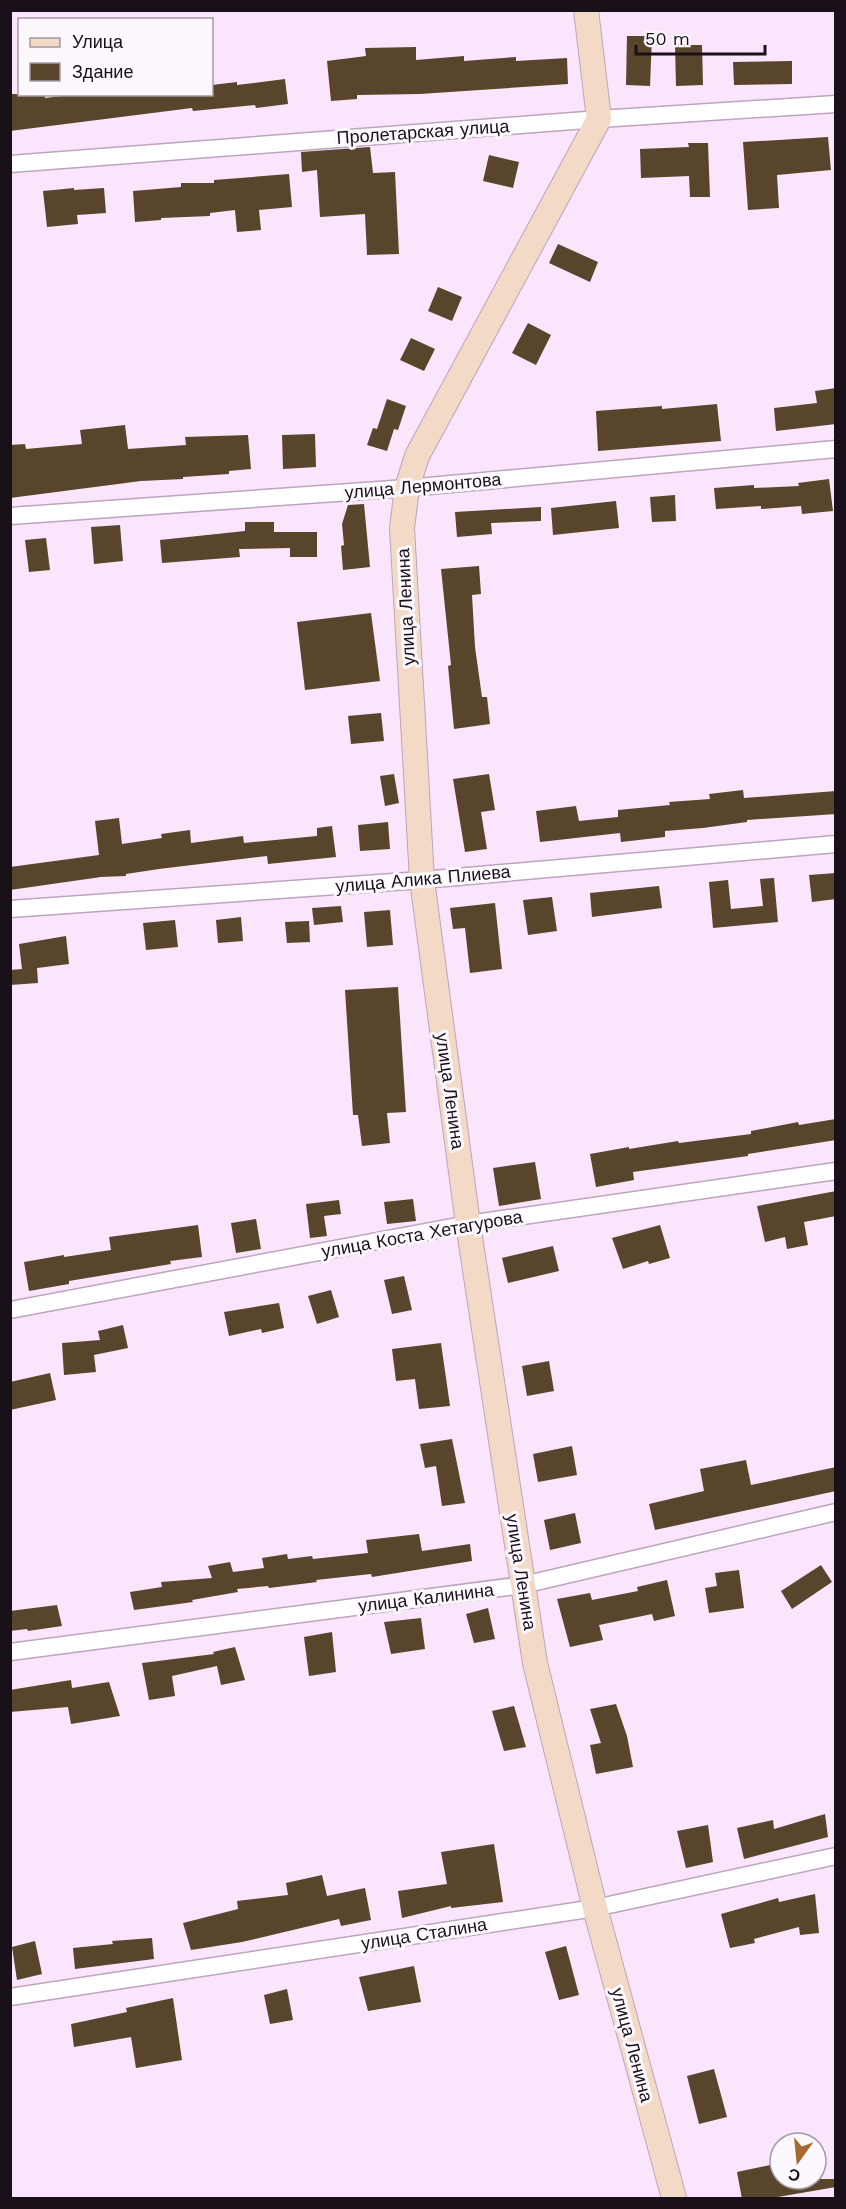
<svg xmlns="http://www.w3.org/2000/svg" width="846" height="2209" font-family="'Work Sans',sans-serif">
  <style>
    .building { fill: #59452b }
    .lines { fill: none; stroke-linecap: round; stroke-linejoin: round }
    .street-casing { stroke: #bda4bf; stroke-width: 19 }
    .secondary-casing { stroke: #bda4bf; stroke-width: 26 }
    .street { stroke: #fff; stroke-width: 16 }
    .secondary { stroke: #f3dac7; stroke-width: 24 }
    .labels { text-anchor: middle; stroke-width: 6; stroke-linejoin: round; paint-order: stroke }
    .street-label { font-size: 18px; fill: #19101a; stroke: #fdf8fe }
  </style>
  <rect width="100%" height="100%" fill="#fae5fc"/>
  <!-- building -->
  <g class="building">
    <path d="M 627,36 L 652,36 L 650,86 L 626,85 Z"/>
    <path d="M 675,45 L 702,45 L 703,85 L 676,86 Z"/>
    <path d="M 416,47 L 416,60 L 464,56 L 464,61 L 516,57 L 516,61 L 567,58 L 568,84 L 420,94 L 357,95 L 357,99 L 331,101 L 327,61 L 366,56 L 365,48 Z"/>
    <path d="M 792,61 L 792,84 L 734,85 L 733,62 Z"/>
    <path d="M 285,79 L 288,104 L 256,108 L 255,105 L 193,111 L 192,108 L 10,131 L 10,94 L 45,94 L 45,98 L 78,94 L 212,94 L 212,85 L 237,82 L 237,85 Z"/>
    <path d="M 828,137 L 831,170 L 777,175 L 779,208 L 748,210 L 743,142 Z"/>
    <path d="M 688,143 L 708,143 L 710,197 L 690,197 L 689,176 L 641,178 L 640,149 L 689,147 Z"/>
    <path d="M 370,147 L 373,173 L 395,172 L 399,254 L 367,255 L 365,214 L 320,217 L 317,170 L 302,172 L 301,152 Z"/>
    <path d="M 489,155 L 519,162 L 513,188 L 483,181 Z"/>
    <path d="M 289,174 L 292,207 L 259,210 L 261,230 L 237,232 L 235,210 L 210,213 L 210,216 L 161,218 L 161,220 L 135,222 L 133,191 L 181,187 L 181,183 L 214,183 L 214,180 Z"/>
    <path d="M 74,188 L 74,190 L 104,188 L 106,213 L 77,215 L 78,224 L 47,227 L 43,191 Z"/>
    <path d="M 558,244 L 598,262 L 590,282 L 549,263 Z"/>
    <path d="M 438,287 L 462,297 L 452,321 L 428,311 Z"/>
    <path d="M 528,323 L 551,335 L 536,365 L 512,353 Z"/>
    <path d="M 411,338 L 435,349 L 424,371 L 400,360 Z"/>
    <path d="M 836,388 L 836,424 L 776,431 L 774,408 L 817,403 L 815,391 Z"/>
    <path d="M 387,399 L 406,406 L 398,430 L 394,429 L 387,451 L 367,445 L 373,428 L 377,429 Z"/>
    <path d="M 717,404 L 721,441 L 598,451 L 596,411 L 662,406 L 662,409 Z"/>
    <path d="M 125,425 L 128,449 L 186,445 L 185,437 L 248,435 L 251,469 L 229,471 L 229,474 L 183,477 L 183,479 L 141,481 L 10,498 L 10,445 L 25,444 L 26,449 L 82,444 L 80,430 Z"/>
    <path d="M 315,434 L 316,467 L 283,469 L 282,435 Z"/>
    <path d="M 829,479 L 833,511 L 802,514 L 801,506 L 761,509 L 761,506 L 716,509 L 714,488 L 754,485 L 754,488 L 799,486 L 798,483 Z"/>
    <path d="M 675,495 L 676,521 L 652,522 L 650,497 Z"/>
    <path d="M 616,501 L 619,528 L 553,535 L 551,508 Z"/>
    <path d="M 364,504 L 370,567 L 343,570 L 341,546 L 344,545 L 342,524 L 348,505 Z"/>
    <path d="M 541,507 L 541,521 L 491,523 L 492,534 L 457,537 L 455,512 Z"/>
    <path d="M 245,522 L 274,522 L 274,532 L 317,532 L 317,557 L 290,557 L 290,548 L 239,549 L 240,557 L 162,563 L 160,540 L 245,531 Z"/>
    <path d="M 120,525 L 123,561 L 94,564 L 91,527 Z"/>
    <path d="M 46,538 L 50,570 L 29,572 L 25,540 Z"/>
    <path d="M 479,566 L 481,594 L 472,595 L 475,647 L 482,697 L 487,697 L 490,724 L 454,729 L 448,666 L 451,665 L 441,569 Z"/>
    <path d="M 371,613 L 380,681 L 305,690 L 297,622 Z"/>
    <path d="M 381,713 L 384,741 L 351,744 L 348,716 Z"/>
    <path d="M 394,774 L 399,803 L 385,806 L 380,776 Z"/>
    <path d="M 489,774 L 495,810 L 481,812 L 487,849 L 465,852 L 453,779 Z"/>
    <path d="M 743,790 L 744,798 L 836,791 L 836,814 L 747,820 L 747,822 L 703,828 L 665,831 L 665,837 L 621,842 L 620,833 L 540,842 L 536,811 L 576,806 L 579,821 L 618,817 L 618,810 L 670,805 L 669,802 L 710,799 L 709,794 Z"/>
    <path d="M 119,818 L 122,844 L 162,838 L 161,834 L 190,830 L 191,843 L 243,836 L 244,843 L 317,836 L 317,828 L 332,826 L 336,857 L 268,864 L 267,856 L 159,869 L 126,874 L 126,876 L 101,877 L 10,890 L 10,867 L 99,855 L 95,821 Z"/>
    <path d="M 388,822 L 390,849 L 360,851 L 358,825 Z"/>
    <path d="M 836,873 L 836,899 L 812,902 L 809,875 Z"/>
    <path d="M 774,878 L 778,922 L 713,928 L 709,882 L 728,880 L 731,909 L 763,906 L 760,879 Z"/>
    <path d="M 659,886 L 662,908 L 592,917 L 590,893 Z"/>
    <path d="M 552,897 L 557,931 L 528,935 L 523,900 Z"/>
    <path d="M 495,903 L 502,969 L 470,973 L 465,928 L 453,929 L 450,908 Z"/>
    <path d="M 341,906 L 343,922 L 314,925 L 312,908 Z"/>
    <path d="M 390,910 L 393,945 L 367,947 L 364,912 Z"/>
    <path d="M 241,917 L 243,941 L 218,943 L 216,920 Z"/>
    <path d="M 175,920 L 178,947 L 146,950 L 143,923 Z"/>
    <path d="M 309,921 L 310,942 L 287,943 L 285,922 Z"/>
    <path d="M 66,936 L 69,964 L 37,968 L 38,983 L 10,985 L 10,970 L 22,969 L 19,944 Z"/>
    <path d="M 398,987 L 406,1112 L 387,1113 L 390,1143 L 362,1146 L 358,1115 L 353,1115 L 345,990 Z"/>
    <path d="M 836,1119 L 836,1140 L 748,1154 L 748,1156 L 633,1172 L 634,1180 L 596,1187 L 590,1154 L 629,1147 L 629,1149 L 678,1141 L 679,1143 L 751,1134 L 751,1131 L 798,1122 L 799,1125 Z"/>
    <path d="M 535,1162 L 541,1199 L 499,1206 L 493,1168 Z"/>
    <path d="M 836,1191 L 836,1216 L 804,1222 L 808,1245 L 787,1249 L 785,1237 L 765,1242 L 757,1206 Z"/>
    <path d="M 413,1199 L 416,1221 L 387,1224 L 384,1202 Z"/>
    <path d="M 339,1200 L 341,1214 L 324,1216 L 327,1236 L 310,1238 L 306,1204 Z"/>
    <path d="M 256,1219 L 261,1249 L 236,1253 L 231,1223 Z"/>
    <path d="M 198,1225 L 202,1257 L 170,1261 L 171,1264 L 69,1281 L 69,1284 L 29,1291 L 24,1262 L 64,1255 L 64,1257 L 111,1250 L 109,1237 Z"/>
    <path d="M 660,1225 L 670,1258 L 649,1264 L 648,1261 L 623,1269 L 612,1238 Z"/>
    <path d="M 553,1246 L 559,1271 L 508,1283 L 502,1258 Z"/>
    <path d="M 404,1276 L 412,1310 L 392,1314 L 384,1280 Z"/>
    <path d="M 331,1290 L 339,1317 L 317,1324 L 308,1296 Z"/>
    <path d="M 279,1303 L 284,1328 L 262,1333 L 261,1329 L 229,1336 L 224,1312 Z"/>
    <path d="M 123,1325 L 128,1348 L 94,1355 L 96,1372 L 64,1375 L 62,1343 L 100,1340 L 98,1331 Z"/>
    <path d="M 441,1343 L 450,1406 L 419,1409 L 415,1379 L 396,1381 L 392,1349 Z"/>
    <path d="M 549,1361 L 554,1391 L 527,1396 L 522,1366 Z"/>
    <path d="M 50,1373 L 56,1400 L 10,1410 L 10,1382 Z"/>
    <path d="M 452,1439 L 465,1503 L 442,1506 L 436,1466 L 425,1468 L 420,1444 Z"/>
    <path d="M 572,1446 L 577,1475 L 538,1482 L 533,1454 Z"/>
    <path d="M 746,1460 L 751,1485 L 836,1467 L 836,1491 L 655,1530 L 649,1504 L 704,1491 L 700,1469 Z"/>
    <path d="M 575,1513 L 581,1543 L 550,1550 L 544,1520 Z"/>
    <path d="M 419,1534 L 422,1551 L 470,1544 L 472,1561 L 372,1577 L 371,1574 L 316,1580 L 317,1582 L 269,1588 L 268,1586 L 237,1589 L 238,1592 L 192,1600 L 193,1602 L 134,1610 L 130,1592 L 162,1587 L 161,1582 L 212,1578 L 208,1566 L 230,1562 L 233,1572 L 264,1568 L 262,1558 L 287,1554 L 288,1559 L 312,1556 L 313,1559 L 368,1553 L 366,1540 Z"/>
    <path d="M 821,1565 L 832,1582 L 792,1609 L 781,1591 Z"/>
    <path d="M 739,1570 L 744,1608 L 709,1613 L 705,1588 L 717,1586 L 715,1573 Z"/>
    <path d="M 667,1580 L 675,1616 L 654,1621 L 652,1614 L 599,1625 L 603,1640 L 570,1647 L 557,1599 L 590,1593 L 592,1600 L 638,1591 L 637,1587 Z"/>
    <path d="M 57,1605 L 62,1626 L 28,1631 L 27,1629 L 10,1631 L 10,1611 Z"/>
    <path d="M 488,1608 L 495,1639 L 474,1643 L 466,1614 Z"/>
    <path d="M 421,1618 L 425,1649 L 391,1654 L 384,1622 Z"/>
    <path d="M 332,1632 L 336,1672 L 309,1676 L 304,1637 Z"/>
    <path d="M 235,1647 L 245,1680 L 221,1685 L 217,1666 L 172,1676 L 175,1696 L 149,1700 L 142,1663 L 214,1654 L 213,1652 Z"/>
    <path d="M 71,1680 L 72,1688 L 109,1682 L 120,1716 L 71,1724 L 68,1707 L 10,1712 L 10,1690 Z"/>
    <path d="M 616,1704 L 627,1736 L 633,1767 L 596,1774 L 590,1745 L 601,1743 L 590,1709 Z"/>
    <path d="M 514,1706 L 526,1747 L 504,1751 L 492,1711 Z"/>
    <path d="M 825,1814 L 828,1837 L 744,1859 L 737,1828 L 773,1820 L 774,1829 Z"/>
    <path d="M 708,1825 L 713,1862 L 686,1868 L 677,1831 Z"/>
    <path d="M 494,1844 L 503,1902 L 451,1908 L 451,1906 L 402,1918 L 398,1891 L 447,1884 L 441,1852 Z"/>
    <path d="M 322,1875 L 327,1896 L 365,1888 L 371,1920 L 341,1926 L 339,1919 L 242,1942 L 191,1950 L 183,1923 L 238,1909 L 237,1901 L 288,1895 L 286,1883 Z"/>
    <path d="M 815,1894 L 819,1933 L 800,1935 L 799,1927 L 754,1939 L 755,1943 L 730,1948 L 721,1914 L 778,1898 L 779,1902 Z"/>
    <path d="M 152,1938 L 154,1959 L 75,1969 L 73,1948 L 113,1944 L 112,1941 Z"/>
    <path d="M 35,1941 L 42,1974 L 17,1980 L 12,1947 Z"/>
    <path d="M 566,1946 L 579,1995 L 559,2000 L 545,1952 Z"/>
    <path d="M 414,1966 L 421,2002 L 368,2011 L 359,1977 Z"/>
    <path d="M 287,1989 L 293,2020 L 270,2024 L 264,1995 Z"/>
    <path d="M 173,1998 L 182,2060 L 136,2068 L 131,2037 L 74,2047 L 71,2024 L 127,2012 L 126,2008 Z"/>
    <path d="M 714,2069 L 727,2117 L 699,2124 L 687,2076 Z"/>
    <path d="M 780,2163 L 780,2179 L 836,2179 L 836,2187 L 766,2199 L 742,2199 L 737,2172 Z"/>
  </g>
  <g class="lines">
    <defs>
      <g id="street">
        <path d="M 10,164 L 599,119 L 836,104"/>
        <path d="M 10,516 L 407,488 L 836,449"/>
        <path d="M 10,909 L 422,880 L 836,844"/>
        <path d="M 10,1310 L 468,1224 L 836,1171"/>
        <path d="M 10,1652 L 523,1585 L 836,1512"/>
        <path d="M 10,1997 L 595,1908 L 836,1856"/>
      </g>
      <path id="secondary" d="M 586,10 L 599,119 L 417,456 L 407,488 L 402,528 L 422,880 L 468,1224 L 535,1663 L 595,1908 L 674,2198"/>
    </defs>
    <!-- street casing -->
    <use href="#street" class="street-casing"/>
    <!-- secondary casing -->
    <use href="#secondary" class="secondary-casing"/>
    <!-- street -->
    <use href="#street" class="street"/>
    <!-- secondary -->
    <use href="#secondary" class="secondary"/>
  </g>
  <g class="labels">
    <!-- street labels -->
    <g class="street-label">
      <text transform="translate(423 132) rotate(-4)" y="6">Пролетарская улица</text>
      <text transform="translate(423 486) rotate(-5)" y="6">улица Лермонтова</text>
      <text transform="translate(406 607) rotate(-93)" y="6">улица Ленина</text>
      <text transform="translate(423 879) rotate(-5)" y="6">улица Алика Плиева</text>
      <text transform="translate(450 1091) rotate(82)" y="6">улица Ленина</text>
      <text transform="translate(422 1234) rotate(-10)" y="6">улица Коста Хетагурова</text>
      <text transform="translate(521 1572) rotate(81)" y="6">улица Ленина</text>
      <text transform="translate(426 1598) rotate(-7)" y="6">улица Калинина</text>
      <text transform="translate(424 1934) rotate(-9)" y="6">улица Сталина</text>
      <text transform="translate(632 2045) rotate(75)" y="6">улица Ленина</text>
    </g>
  </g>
  <!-- border -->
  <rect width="846" height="2209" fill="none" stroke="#19101a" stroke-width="24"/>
  <!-- legend -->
  <rect x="18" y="18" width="195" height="78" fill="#fdf8fe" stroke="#a29ba3" stroke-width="1.5"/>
  <rect x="30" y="38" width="30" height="9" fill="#f3dac7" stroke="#a29ba3" stroke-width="1.5"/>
  <text x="72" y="48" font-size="18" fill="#19101a">Улица</text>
  <rect x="30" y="63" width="30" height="18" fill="#59452b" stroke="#a29ba3" stroke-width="1.5"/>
  <text x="72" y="78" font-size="18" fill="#19101a">Здание</text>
  <!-- north arrow -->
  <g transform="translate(798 2161) rotate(195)"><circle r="28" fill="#fdf8fe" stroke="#a29ba3" stroke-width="1.5"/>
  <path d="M0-4.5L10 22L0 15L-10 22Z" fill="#a6692e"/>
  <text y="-9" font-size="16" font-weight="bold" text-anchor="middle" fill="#19101a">С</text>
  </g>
  <!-- scale -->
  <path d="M636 45v9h129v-9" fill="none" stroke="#19101a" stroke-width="3"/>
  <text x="645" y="45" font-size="18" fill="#19101a" stroke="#fdf8fe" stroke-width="4.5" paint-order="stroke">50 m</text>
</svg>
